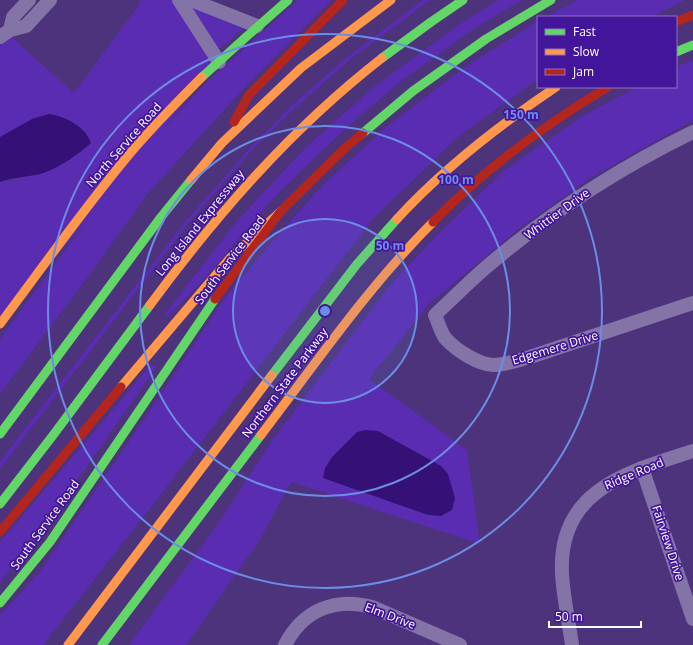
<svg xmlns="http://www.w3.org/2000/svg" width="693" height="645" font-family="'Open Sans',sans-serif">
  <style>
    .green { fill: #5a2cb1 }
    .water { fill: #351077 }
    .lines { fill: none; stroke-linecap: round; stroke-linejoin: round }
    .street { stroke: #8373a6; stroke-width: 14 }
    .fast { stroke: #63d668; stroke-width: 9 }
    .slow { stroke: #ff974d; stroke-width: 9 }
    .jam { stroke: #b3261e; stroke-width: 9 }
    .ring { fill: none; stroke: #6c8ce6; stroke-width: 2 }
    .labels { text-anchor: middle; stroke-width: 3.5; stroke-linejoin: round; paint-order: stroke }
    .street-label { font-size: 12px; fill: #fff; stroke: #43159a }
    .centre { fill: #6c8ce6; stroke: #43159a; stroke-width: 2 }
    .ring-label { font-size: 12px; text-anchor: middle; font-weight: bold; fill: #6c8ce6; stroke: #43159a; stroke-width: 3.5; stroke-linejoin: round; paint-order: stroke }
  </style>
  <rect width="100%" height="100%" fill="#4c337c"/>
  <!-- green -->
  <g class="green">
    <path d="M 138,0 L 179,0 L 219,62 L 0,324 L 0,182 L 40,174 L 63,164 L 73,156 L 0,137 L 0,37 L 7,33 L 74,93 L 141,2 Z"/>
    <path d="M 298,0 L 331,0 L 248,84 L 150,191 L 81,286 L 0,394 L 0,339 L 121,174 L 208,81 Z"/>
    <path d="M 423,0 L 430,0 L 348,61 L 294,109 L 251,151 L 187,225 L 0,469 L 0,461 L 184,223 L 249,149 L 291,106 L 346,58 Z"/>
    <path d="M 498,0 L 522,0 L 475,28 L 401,81 L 345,129 L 275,196 L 204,279 L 167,317 L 165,314 L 237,221 L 304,149 L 375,86 L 460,24 Z"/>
    <path d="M 578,0 L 685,0 L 651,17 L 545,17 Z"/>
    <path d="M 183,2 L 246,26 L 217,51 Z"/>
    <path d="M 538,21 L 538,79 L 459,136 L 372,220 L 158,498 L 43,645 L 0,645 L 0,615 L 39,573 L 143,421 L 224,299 L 263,252 L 321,187 L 386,127 L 465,67 Z"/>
    <path d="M 693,60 L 693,120 L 592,177 L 521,227 L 430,303 L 369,379 L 467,450 L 480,544 L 291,482 L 261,538 L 186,645 L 129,645 L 220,521 L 273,439 L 391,284 L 442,230 L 505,170 L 581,117 L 637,87 L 676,87 L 676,67 Z"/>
    <path d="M 151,365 L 157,366 L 32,545 L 0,582 L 0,542 Z"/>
  </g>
  <!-- water -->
  <g class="water">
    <path d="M 49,114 C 65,116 86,127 91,143 C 79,154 56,170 40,174 C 27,177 13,177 0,182 L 0,137 L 32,119 Z"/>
    <path d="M 365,430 L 378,431 L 441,466 L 448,474 L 455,498 L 452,510 L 441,516 L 428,515 L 323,478 L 325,468 L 332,457 L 357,432 Z"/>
  </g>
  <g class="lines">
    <!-- street -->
    <g class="street">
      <path d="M 29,0 L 13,17 L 10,30 L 26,26 L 50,0"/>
      <path d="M 179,0 L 219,62"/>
      <path d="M 191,0 L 257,26"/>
      <path d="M 0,37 L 10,30"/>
      <path d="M 693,132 C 619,168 547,215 484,269 C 467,284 451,300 435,315 C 438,322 441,332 445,338 C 456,350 477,364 493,365 C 506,365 518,360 530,357 L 693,303"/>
      <path d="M 642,468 L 693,619"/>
      <path d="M 285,645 C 303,610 335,597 372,607 L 460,645"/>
      <path d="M 572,645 C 569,622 563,596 562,573 C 558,489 629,472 693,451"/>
    </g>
    <!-- fast -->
    <g class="fast">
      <path d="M 676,52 L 693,45"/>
      <path d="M 382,58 L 431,22 L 463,0"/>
      <path d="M 202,77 L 246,37 L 288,0"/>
      <path d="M 363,133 L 413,91 L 486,39 L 551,0"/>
      <path d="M 272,375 L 357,264 L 397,219"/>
      <path d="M 0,434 L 161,217 L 191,180"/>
      <path d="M 0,504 L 54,434 L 150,305"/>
      <path d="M 0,603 L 50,542 L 215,299"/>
      <path d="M 102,645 L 261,435"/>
    </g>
    <!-- slow -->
    <g class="slow">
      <path d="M 191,180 L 222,143 L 301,68 L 391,0"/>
      <path d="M 397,219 C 444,168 498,126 556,87"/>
      <path d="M 150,305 C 218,213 291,129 382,58"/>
      <path d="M 0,324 C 42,268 82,211 127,157 C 150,129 176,103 202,77"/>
      <path d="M 121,387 L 231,257 L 281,211"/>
      <path d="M 261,435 C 316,363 368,287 433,222"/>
      <path d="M 68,645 L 272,375"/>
    </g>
    <!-- jam -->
    <g class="jam">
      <path d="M 676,22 L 693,15"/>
      <path d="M 234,122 L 249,95 L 343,0"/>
      <path d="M 433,222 C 485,169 544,125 608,87"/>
      <path d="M 215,299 L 281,211 L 345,148 L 363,133"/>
      <path d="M 0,532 L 121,387"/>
    </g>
  </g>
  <!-- distance rings -->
  <circle cx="325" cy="311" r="92" fill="#6c8ce6" fill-opacity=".12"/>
  <g class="ring">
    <circle cx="325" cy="311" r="92"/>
    <circle cx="325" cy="311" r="185"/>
    <circle cx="325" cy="311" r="277"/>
  </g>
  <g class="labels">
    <!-- street labels -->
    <g class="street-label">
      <text transform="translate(124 145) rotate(-49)" y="4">North Service Road</text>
      <text transform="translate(557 214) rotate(-36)" y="4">Whittier Drive</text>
      <text transform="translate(200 223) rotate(-51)" y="4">Long Island Expressway</text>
      <text transform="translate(230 260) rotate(-53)" y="4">South Service Road</text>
      <text transform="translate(555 348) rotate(-17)" y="4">Edgemere Drive</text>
      <text transform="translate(285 383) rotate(-53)" y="4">Northern State Parkway</text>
      <text transform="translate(634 474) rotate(-23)" y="4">Ridge Road</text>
      <text transform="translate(45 525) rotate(-54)" y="4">South Service Road</text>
      <text transform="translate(668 543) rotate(72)" y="4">Fairview Drive</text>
      <text transform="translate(390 616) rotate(21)" y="4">Elm Drive</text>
    </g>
  </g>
  <circle cx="325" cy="311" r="6" class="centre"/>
  <g class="ring-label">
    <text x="521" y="119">150 m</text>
    <text x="456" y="184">100 m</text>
    <text x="390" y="250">50 m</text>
  </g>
  <!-- legend -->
  <rect x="537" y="16" width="140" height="72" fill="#43159a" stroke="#8e73c2"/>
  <rect x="545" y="29" width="20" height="6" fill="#63d668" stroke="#8e73c2"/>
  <text x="573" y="36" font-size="12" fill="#ffffff">Fast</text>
  <rect x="545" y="49" width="20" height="6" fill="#ff974d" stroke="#8e73c2"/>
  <text x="573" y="56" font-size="12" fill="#ffffff">Slow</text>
  <rect x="545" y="69" width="20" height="6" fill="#b3261e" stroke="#8e73c2"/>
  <text x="573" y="76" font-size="12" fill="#ffffff">Jam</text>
  <!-- scale -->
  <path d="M549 621v6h92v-6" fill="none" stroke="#ffffff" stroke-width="2"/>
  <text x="555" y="621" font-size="12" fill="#ffffff" stroke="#43159a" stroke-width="3" paint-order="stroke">50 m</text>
</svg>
